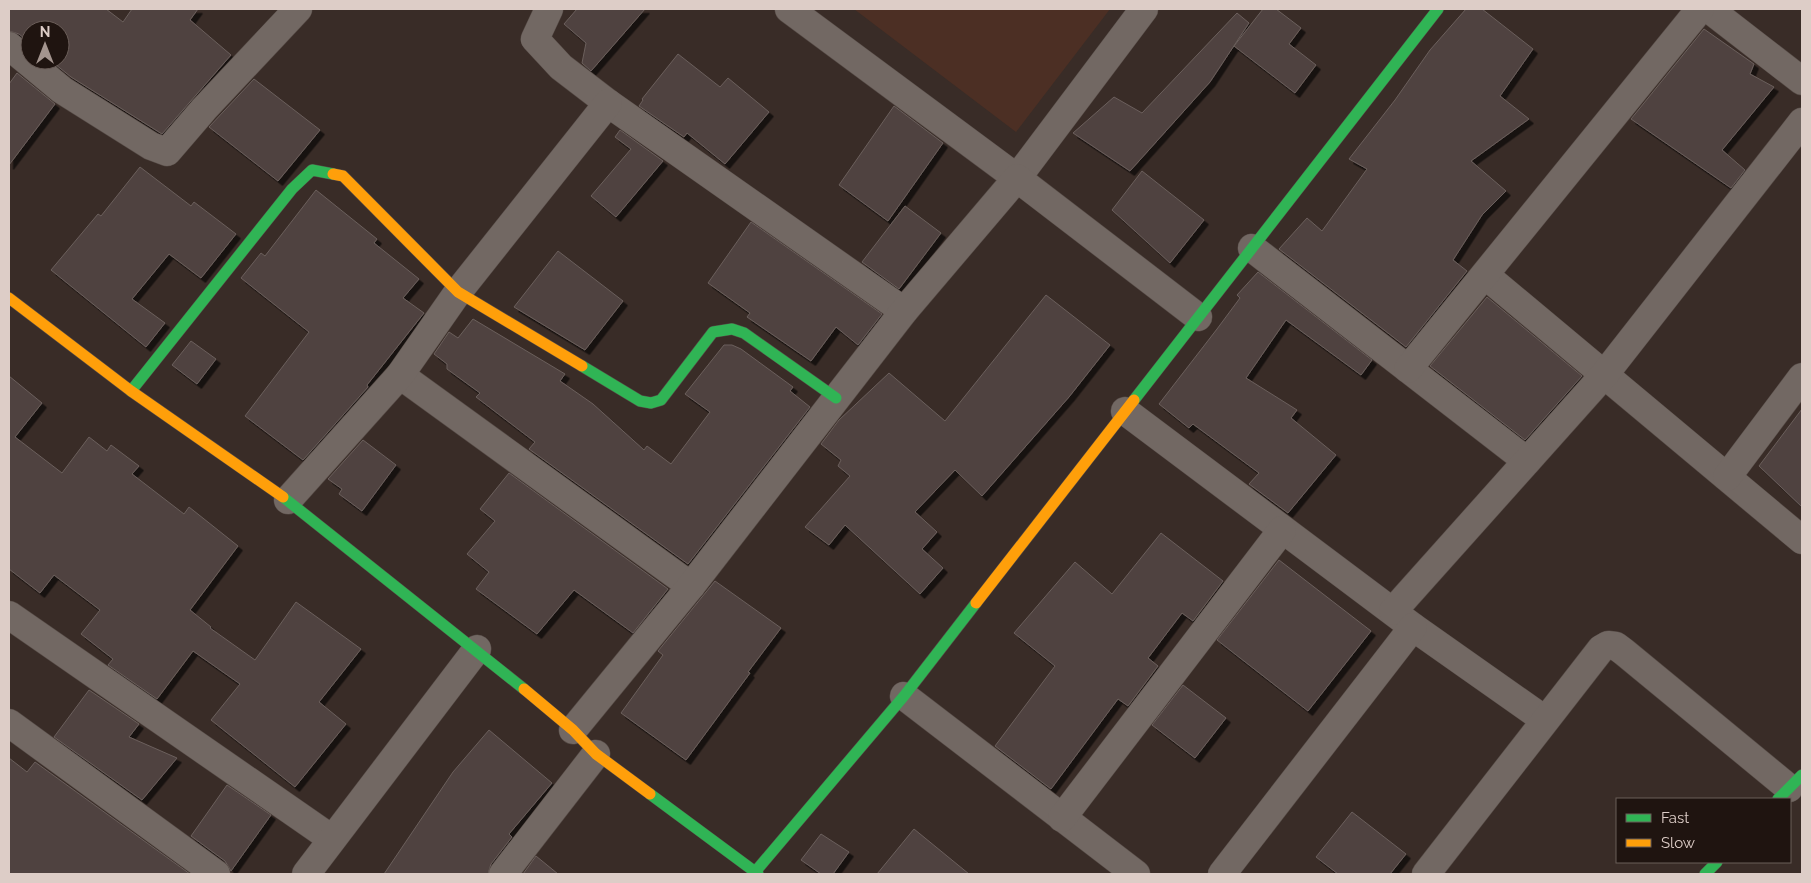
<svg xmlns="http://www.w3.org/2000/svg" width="1811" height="883" font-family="Raleway,sans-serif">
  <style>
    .built { fill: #4c2f24 }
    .building { fill: #4f4340; stroke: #6b5f5c; filter: url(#shadow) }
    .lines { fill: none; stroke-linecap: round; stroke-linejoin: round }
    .street-casing { stroke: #544944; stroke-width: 29 }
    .fast-casing { stroke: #544944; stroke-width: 12 }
    .slow-casing { stroke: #544944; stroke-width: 12 }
    .street { stroke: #726863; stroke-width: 28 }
    .fast { stroke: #30b455; stroke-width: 11 }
    .slow { stroke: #ff9f0a; stroke-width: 11 }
  </style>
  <defs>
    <filter id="shadow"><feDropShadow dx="4.5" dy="4.5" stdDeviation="0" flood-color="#0009"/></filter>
  </defs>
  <rect width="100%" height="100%" fill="#392c27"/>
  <!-- built -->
  <path class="built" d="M 854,9 L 1110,9 L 1016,132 Z"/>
  <!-- building -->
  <g class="building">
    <path d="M 9,9 L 106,9 L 123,22 L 132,9 L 198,9 L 190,20 L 231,55 L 162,134 L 71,77 L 50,60 L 60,60 L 60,30 L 30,30 L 30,43 L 19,34 L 9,31 Z"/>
    <path d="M 577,9 L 645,9 L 591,71 L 582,63 L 586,43 L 564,24 Z"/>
    <path d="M 1263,9 L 1276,9 L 1301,28 L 1289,44 L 1316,65 L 1295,93 L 1234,46 Z"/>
    <path d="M 1466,9 L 1482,9 L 1533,49 L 1500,96 L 1529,119 L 1471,161 L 1506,191 L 1482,215 L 1453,260 L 1467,271 L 1406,347 L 1279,249 L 1307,218 L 1322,231 L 1367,169 L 1349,159 L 1395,100 L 1430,50 Z"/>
    <path d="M 1237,13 L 1249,23 L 1210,82 L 1130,171 L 1073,133 L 1114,97 L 1142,113 Z"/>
    <path d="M 1704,29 L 1754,64 L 1750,74 L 1774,87 L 1722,150 L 1745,170 L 1731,188 L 1631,119 Z"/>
    <path d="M 678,54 L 720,87 L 728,78 L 769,112 L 725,164 L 687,133 L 684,137 L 639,106 L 643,100 L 642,99 Z"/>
    <path d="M 17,73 L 55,104 L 9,165 L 9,84 Z"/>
    <path d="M 254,79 L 320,130 L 278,181 L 209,127 Z"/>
    <path d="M 894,106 L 943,143 L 888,221 L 839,185 Z"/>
    <path d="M 620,130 L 663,161 L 616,217 L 591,196 L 631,149 L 615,137 Z"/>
    <path d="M 140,167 L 191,206 L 194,202 L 236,234 L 201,278 L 169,254 L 132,299 L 165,323 L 146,347 L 51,270 L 98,214 L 101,216 Z"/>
    <path d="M 1142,171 L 1204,220 L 1170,263 L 1112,210 Z"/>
    <path d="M 316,190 L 377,239 L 374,243 L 419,279 L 403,298 L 424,313 L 367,385 L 368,387 L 303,460 L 245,416 L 309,332 L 241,278 L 261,253 L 265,256 Z"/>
    <path d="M 905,206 L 941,233 L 899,289 L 862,262 Z"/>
    <path d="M 751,222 L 882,314 L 858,345 L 836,327 L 811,361 L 747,317 L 750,313 L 708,283 Z"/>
    <path d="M 558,251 L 623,301 L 585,350 L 514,307 Z"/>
    <path d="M 1258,272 L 1372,360 L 1361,375 L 1286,320 L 1246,378 L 1297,410 L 1291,418 L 1336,455 L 1288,513 L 1249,484 L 1259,473 L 1193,424 L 1189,428 L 1159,404 L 1217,329 L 1240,298 L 1237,295 Z"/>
    <path d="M 1046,295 L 1110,345 L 1069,397 L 982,496 L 955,470 L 915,512 L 937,532 L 922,549 L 943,568 L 920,594 L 845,525 L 829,545 L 805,527 L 850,476 L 838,466 L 841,460 L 821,444 L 839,420 L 889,373 L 945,421 Z"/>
    <path d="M 1487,297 L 1582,376 L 1525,440 L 1430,366 Z"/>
    <path d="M 473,319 L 565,374 L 560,381 L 593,404 L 644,450 L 647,446 L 671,464 L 710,412 L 685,394 L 724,345 L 732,345 L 741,349 L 793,387 L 790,391 L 810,407 L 688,564 L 529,449 L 535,442 L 476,397 L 480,393 L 447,369 L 447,364 L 434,354 L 449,332 L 458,338 Z"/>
    <path d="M 191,341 L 216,359 L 197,384 L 172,365 Z"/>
    <path d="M 9,376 L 42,403 L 15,437 L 62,473 L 89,437 L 107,451 L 111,445 L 139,466 L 132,474 L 184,514 L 189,507 L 238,546 L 190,610 L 211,627 L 210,628 L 255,660 L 296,602 L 361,649 L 319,702 L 346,724 L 295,787 L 211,720 L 240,684 L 193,651 L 157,699 L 108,665 L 113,659 L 81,634 L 100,610 L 54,575 L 40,593 L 9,569 Z"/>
    <path d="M 1802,409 L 1802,507 L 1759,466 Z"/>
    <path d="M 363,440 L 396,465 L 362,511 L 339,494 L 342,489 L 328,479 Z"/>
    <path d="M 509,473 L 668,589 L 633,633 L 574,590 L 537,634 L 476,589 L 489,572 L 467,554 L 495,521 L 480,509 Z"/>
    <path d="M 1161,533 L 1223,581 L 1193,621 L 1182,613 L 1148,658 L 1158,666 L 1128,706 L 1118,699 L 1051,789 L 995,746 L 1055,666 L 1014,633 L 1075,562 L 1112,594 Z"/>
    <path d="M 1279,560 L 1371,631 L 1308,711 L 1217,640 Z"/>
    <path d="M 715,581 L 781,628 L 748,672 L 750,673 L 686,760 L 621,713 L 663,655 L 658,651 Z"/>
    <path d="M 1183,685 L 1226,718 L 1195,758 L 1152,725 Z"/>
    <path d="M 89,690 L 139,724 L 129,737 L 177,758 L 142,800 L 54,737 Z"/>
    <path d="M 489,730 L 552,783 L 509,834 L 512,837 L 491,864 L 488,874 L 384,874 L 453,772 Z"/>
    <path d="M 9,758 L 27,772 L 35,762 L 190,874 L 9,874 Z"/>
    <path d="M 227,785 L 271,815 L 231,871 L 225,861 L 191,836 Z"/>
    <path d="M 1352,812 L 1406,854 L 1390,874 L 1338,874 L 1316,857 Z"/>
    <path d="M 914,829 L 969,874 L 877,874 Z"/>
    <path d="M 821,834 L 849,852 L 833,874 L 821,874 L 801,860 Z"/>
    <path d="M 536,856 L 558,874 L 523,874 Z"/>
  </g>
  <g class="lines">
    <defs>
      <g id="street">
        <path d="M 549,9 L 535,39 L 561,67 L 608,103 L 904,311"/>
        <path d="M 789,9 L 1017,178 L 1144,9"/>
        <path d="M 1709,9 L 1802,81"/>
        <path d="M 9,46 L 62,90 L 151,146 L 167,152 L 204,109 L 298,9"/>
        <path d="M 1252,248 L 1527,461"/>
        <path d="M 1485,275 L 1802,540"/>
        <path d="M 1408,369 L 1700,9"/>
        <path d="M 400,375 L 691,586"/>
        <path d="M 1125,411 L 1413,627 L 1545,720"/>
        <path d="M 1727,477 L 1802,377"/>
        <path d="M 288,500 L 400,375 L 458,292 L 608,103"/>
        <path d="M 1393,611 L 1604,375 L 1802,122"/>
        <path d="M 9,615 L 332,839"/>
        <path d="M 904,696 L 1136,874"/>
        <path d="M 9,723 L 216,874"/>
        <path d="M 573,730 L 691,586 L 904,311 L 1017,178 L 1198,317"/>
        <path d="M 1062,818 L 1282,530"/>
        <path d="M 306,874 L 477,649"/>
        <path d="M 503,874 L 596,754"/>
        <path d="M 1222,874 L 1413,627"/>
        <path d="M 1426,874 L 1601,649 L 1608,645 L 1616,646 L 1624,652 L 1789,788"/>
      </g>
      <g id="fast">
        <path d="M 582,366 L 640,401 L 651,403 L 661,400 L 713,332 L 732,329 L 744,333 L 836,398"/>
        <path d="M 131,391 L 292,189 L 312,170 L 333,174"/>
        <path d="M 1134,400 L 1438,9"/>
        <path d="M 283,497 L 524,689"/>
        <path d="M 650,794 L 758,874"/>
        <path d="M 1778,799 L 1802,775"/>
        <path d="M 755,872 L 904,696 L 976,603"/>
        <path d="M 1705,874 L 1717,862"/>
      </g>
      <g id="slow">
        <path d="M 333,174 L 343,176 L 458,292 L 582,366"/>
        <path d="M 9,298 L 131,391 L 283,497"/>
        <path d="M 976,603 L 1134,400"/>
        <path d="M 524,689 L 573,730 L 596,754 L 650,794"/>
      </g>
    </defs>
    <!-- street casing -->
    <use href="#street" class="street-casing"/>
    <!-- fast casing -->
    <use href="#fast" class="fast-casing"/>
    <!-- slow casing -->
    <use href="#slow" class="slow-casing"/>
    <!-- street -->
    <use href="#street" class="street"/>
    <!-- fast -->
    <use href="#fast" class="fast"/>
    <!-- slow -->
    <use href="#slow" class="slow"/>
  </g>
  <!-- border -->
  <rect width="1811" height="883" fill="none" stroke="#ddcdc7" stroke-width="20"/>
  <!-- legend -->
  <rect x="1616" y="798" width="175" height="65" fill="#1f1410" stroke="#6b5e59"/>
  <rect x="1626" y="814" width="25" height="8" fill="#30b455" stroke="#6b5e59"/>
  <text x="1661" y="823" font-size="15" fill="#ddcdc7">Fast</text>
  <rect x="1626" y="839" width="25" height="8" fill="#ff9f0a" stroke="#6b5e59"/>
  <text x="1661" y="848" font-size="15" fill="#ddcdc7">Slow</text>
  <!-- north arrow -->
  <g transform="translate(45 45)"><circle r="24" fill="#1f1410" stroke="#6b5e59"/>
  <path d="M0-4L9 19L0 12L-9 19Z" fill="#a4958f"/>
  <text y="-8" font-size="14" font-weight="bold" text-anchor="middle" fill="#ddcdc7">N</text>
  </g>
</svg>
